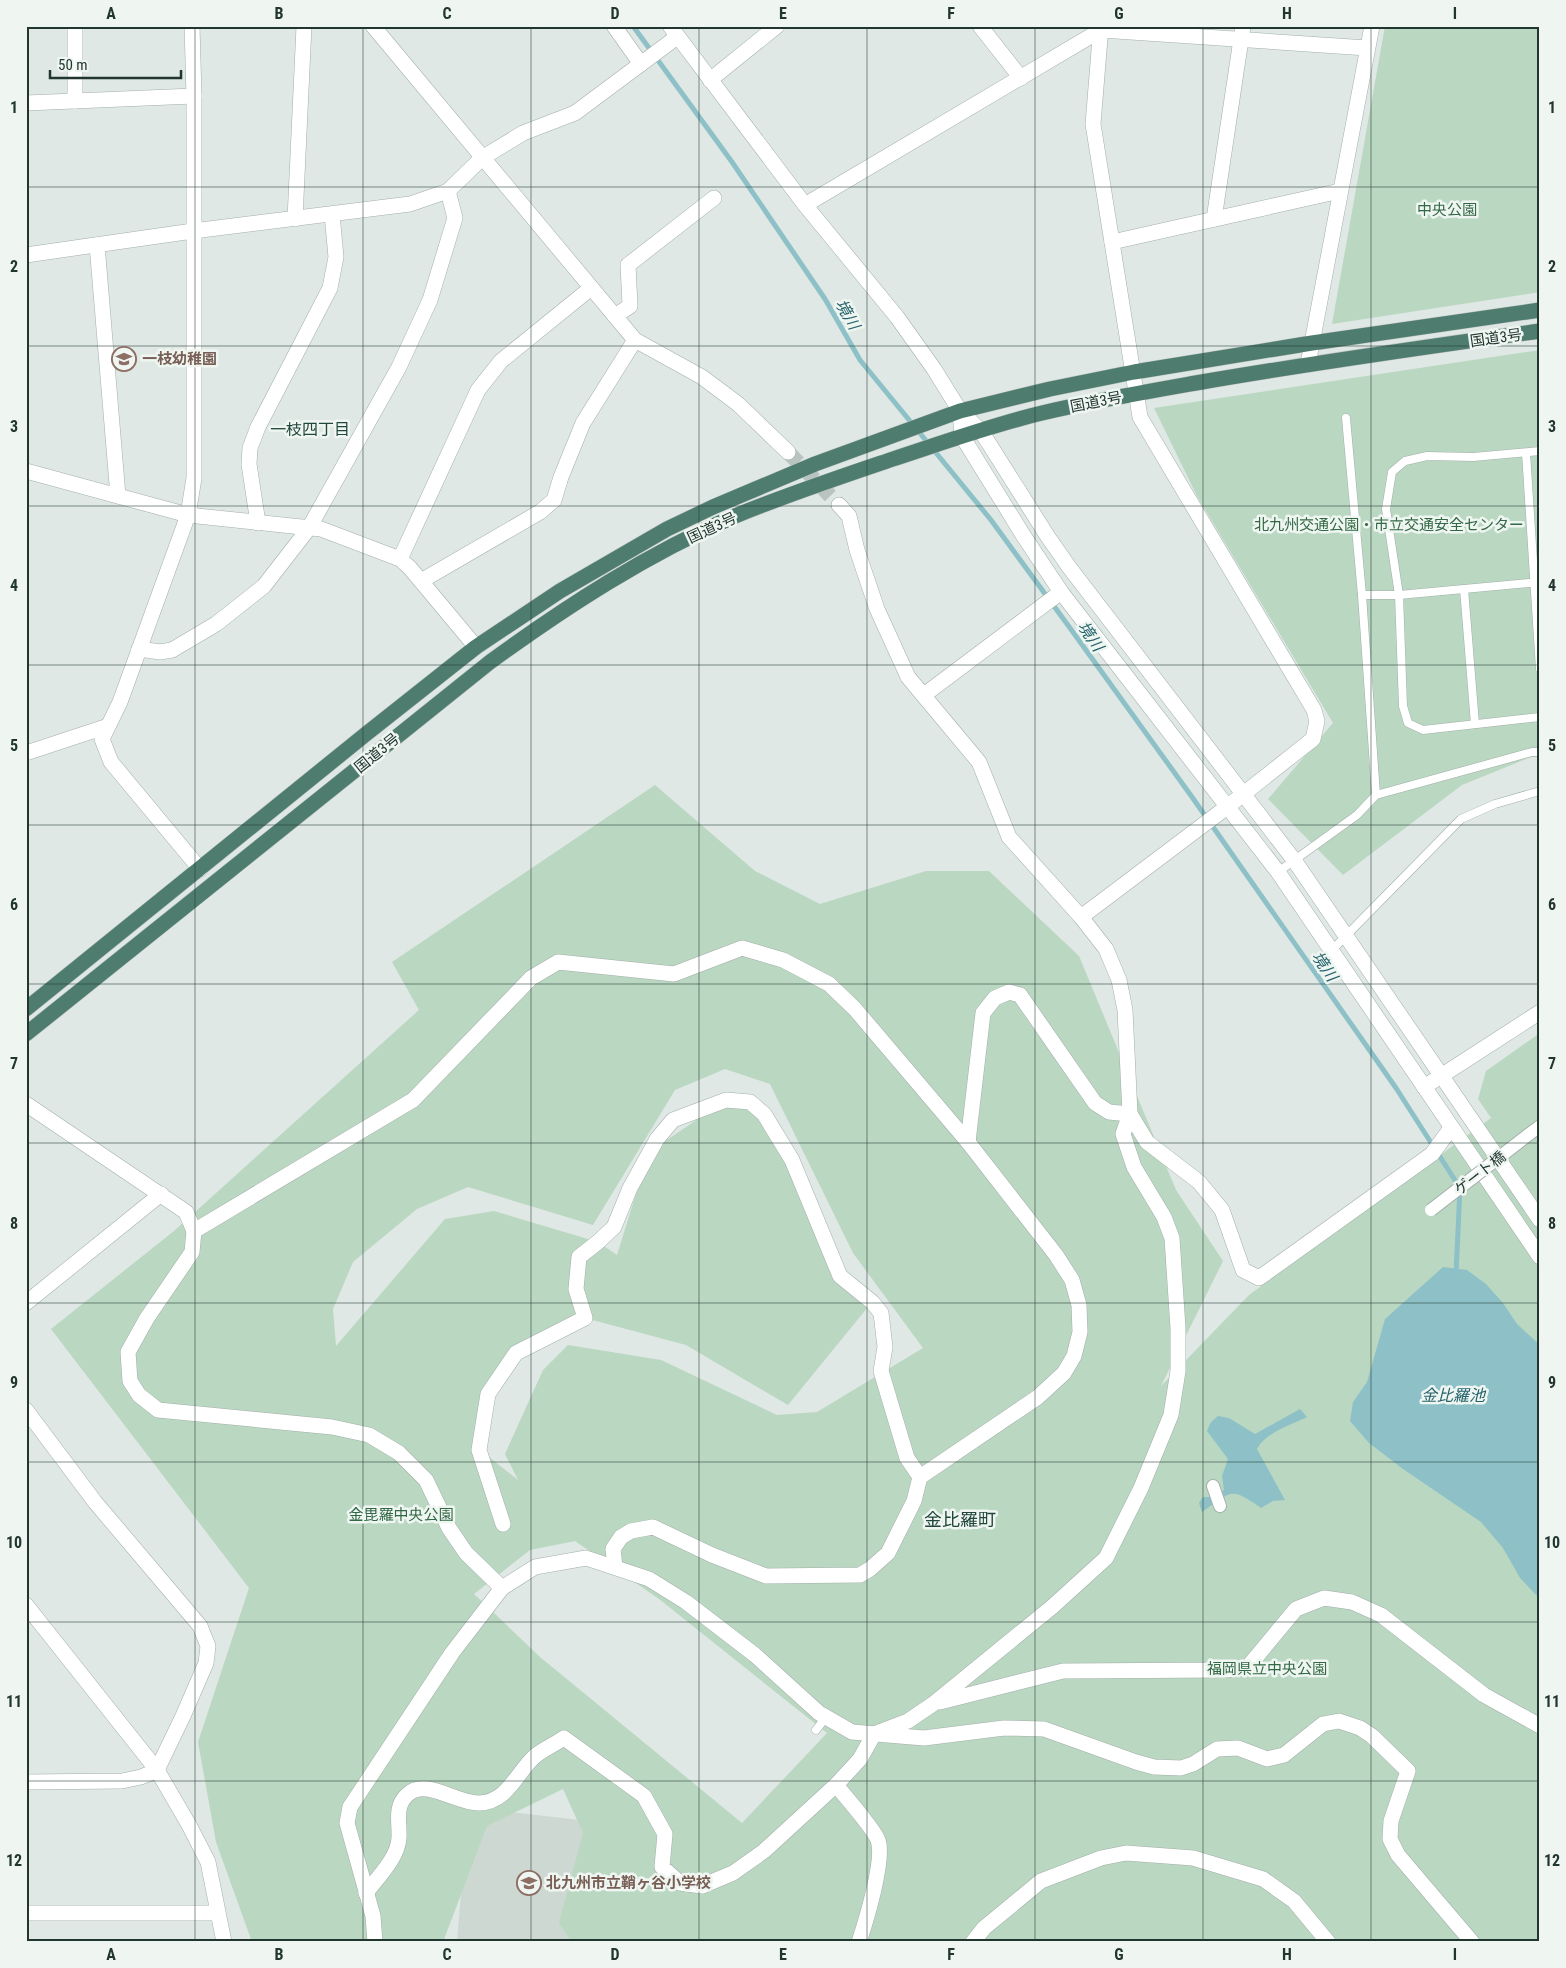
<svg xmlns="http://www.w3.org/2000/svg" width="1566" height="1968" font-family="'Roboto Condensed','Noto Sans JP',sans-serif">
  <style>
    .built { fill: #ced8d3 }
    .green { fill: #bad7c1; fill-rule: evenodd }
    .water { fill: #8dc1c7 }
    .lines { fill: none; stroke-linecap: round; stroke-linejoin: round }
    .stream { stroke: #8dc1c7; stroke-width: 5 }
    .minor-tunnel { stroke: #b9c4c0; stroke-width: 15; stroke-dasharray: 15 8; stroke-linecap: butt }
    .service-casing { stroke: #a3afaa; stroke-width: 9 }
    .pedestrian-casing { stroke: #a3afaa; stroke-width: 14 }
    .minor-casing { stroke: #a3afaa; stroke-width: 16 }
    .tertiary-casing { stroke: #a3afaa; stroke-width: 16 }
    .trunk-casing { stroke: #bdc3c1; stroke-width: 16 }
    .service { stroke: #fff; stroke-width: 8 }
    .pedestrian { stroke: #fff; stroke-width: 12 }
    .minor { stroke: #fff; stroke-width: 15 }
    .tertiary { stroke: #fff; stroke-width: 15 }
    .trunk { stroke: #4e7c6f; stroke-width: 15 }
    .pedestrian-bridge-casing { stroke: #a3afaa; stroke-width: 14; stroke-linecap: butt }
    .pedestrian-bridge { stroke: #fff; stroke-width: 12 }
    .grid { fill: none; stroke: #223630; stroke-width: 1; stroke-opacity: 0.55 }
    .labels { text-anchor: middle; stroke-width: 5; stroke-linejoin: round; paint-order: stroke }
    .park-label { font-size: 15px; fill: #326844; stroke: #eff6f2 }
    .street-label { font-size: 15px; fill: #223630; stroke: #eff6f2 }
    .education-label { font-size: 15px; font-weight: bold; fill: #785e54; stroke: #eff6f2; text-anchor: start }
    .water-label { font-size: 16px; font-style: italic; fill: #24626a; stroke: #eff6f2 }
    .neighbourhood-label { font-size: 16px; fill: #21463b; stroke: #eff6f2 }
    .quarter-label { font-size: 18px; fill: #21463b; stroke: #eff6f2 }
    .neatline { fill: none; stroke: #223630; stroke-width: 2 }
    .grid-label { font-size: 16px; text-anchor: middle; font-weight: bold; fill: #223630 }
  </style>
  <rect width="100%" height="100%" fill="#dfe8e4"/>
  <!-- built -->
  <path class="built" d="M 468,1807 L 605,1823 L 587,1942 L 457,1942 Z"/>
  <!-- green -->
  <g class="green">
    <path d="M 1385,26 L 1540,26 L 1540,292 L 1332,324 Z"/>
    <path d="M 1540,350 L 1540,757 L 1531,757 L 1462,785 L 1343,875 L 1268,799 L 1333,723 L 1197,496 L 1154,408 Z"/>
    <path d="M 655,785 L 755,871 L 820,904 L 926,871 L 989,871 L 1079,956 L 1176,1190 L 1223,1261 L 1161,1386 L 1249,1295 L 1491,1118 L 1478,1099 L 1486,1071 L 1540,1033 L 1540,1942 L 572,1942 L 559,1923 L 583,1833 L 563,1789 L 487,1826 L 443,1942 L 252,1942 L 216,1842 L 198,1742 L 249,1588 L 51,1329 L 174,1231 L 419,1010 L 392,962 ZM 725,1069 L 770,1084 L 853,1253 L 923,1348 L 817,1412 L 777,1415 L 661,1360 L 568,1345 L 543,1370 L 505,1454 L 518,1480 L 480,1450 L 488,1394 L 516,1353 L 585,1318 L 686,1345 L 788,1405 L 872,1302 L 840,1276 L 764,1114 L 726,1100 L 649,1152 L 617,1255 L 598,1242 L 494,1211 L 445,1219 L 336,1346 L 333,1309 L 353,1262 L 417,1209 L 468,1187 L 593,1225 L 675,1090 ZM 575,1541 L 659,1599 L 827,1733 L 742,1823 L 540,1657 L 474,1594 L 530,1550 Z"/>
  </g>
  <!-- water -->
  <g class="water">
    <path d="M 1443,1267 L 1467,1270 L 1486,1284 L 1503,1303 L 1517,1324 L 1540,1345 L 1540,1599 L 1520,1578 L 1503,1548 L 1481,1522 L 1403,1469 L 1369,1443 L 1350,1421 L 1353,1402 L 1367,1382 L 1385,1319 Z"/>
    <path d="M 1300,1409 L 1307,1417 C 1291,1425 1266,1432 1257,1449 L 1285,1500 L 1273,1501 L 1261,1508 C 1230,1486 1232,1491 1202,1512 L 1199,1503 L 1203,1497 L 1209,1497 L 1224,1490 L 1222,1476 L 1228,1459 L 1207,1431 L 1211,1422 L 1218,1416 L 1229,1418 L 1255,1434 Z"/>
  </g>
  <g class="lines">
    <!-- stream -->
    <path class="stream" d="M 633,26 L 732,162 L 825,299 L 860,360 L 991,520 L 1070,628 L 1192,797 L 1396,1088 L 1460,1188 L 1456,1274"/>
    <!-- minor-tunnel -->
    <path class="minor-tunnel" d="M 788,452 L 839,505"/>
    <defs>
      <g id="service">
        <path d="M 1540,451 L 1473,457 L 1427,456 L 1405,461 L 1392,472 L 1386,509 L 1399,595 L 1403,706 L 1408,723 L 1423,730 L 1540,717"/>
        <path d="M 1526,453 L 1540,669"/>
        <path d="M 1464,589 L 1475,724"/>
        <path d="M 1362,595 L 1399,595 L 1540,582"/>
        <path d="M 1376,795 L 1532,752 L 1540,752"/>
        <path d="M 1278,872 L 1357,815 L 1376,795 L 1362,595 L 1346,418"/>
        <path d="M 1331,951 L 1461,819 L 1495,804 L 1540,791"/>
        <path d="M 816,1730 L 826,1717"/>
      </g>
      <g id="pedestrian">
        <path d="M 1528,1135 L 1540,1126"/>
        <path d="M 1213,1486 L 1220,1506"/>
      </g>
      <g id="minor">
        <path d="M 192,26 L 194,96 L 194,478 L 188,515 L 120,702 L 102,739 L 111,762 L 200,869"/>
        <path d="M 373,26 L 635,340 L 702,377 L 738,404 L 788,452"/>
        <path d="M 614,26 L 641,64"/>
        <path d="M 980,26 L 1021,78"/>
        <path d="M 75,101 L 75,26"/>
        <path d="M 26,103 L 194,96"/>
        <path d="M 805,205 L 1101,30 L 1367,48"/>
        <path d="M 295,219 L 304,26"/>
        <path d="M 1214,219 L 1243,26"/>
        <path d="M 1112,242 L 1340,191"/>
        <path d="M 97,245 L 118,496"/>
        <path d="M 26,255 L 193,231 L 410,204 L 448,191 L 482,158 L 523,133 L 575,113 L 677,37"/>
        <path d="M 615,316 L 630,306 L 628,265 L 714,198"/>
        <path d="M 1308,364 L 1372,26"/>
        <path d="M 26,471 L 188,515 L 321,529 L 400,559 L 410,568 L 476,647"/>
        <path d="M 258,523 L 249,464 L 250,448 L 258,427 L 330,288 L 336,257 L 332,214"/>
        <path d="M 400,559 L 478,390 L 501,361 L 591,288"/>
        <path d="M 421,581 L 540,512 L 554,500 L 561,477 L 583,423 L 635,340"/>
        <path d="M 139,649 L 160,652 L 172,650 L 216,624 L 264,586 L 309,528 L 399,367 L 430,300 L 455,218 L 448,191"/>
        <path d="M 924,695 L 1061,592"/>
        <path d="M 26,753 L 108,726"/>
        <path d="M 1081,917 L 1227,807 L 1313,739 L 1317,721 L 1314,710 L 1140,417 L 1093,124 L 1101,26"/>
        <path d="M 1424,1087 L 1540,1012"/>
        <path d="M 1130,1114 L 1147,1142 L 1199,1182 L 1222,1210 L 1243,1270 L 1259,1278 L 1432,1154 L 1451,1128"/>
        <path d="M 968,1142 L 983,1013 L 995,998 L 1009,992 L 1020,995 L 1095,1103 L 1109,1112 L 1130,1114"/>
        <path d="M 194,1231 L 413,1100 L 531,978 L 558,962 L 674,974 L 742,948 L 783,960 L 829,984 L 855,1009 L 968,1142 L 1056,1255 L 1072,1280 L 1079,1305 L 1080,1332 L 1074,1356 L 1064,1373 L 1038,1397 L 920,1477 L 914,1501 L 888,1553 L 870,1569 L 860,1575 L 766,1576 L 712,1555 L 653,1527 L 631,1531 L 621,1537 L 613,1549 L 615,1567"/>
        <path d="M 26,1303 L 161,1194"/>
        <path d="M 26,1410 L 95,1502 L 200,1626 L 208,1646 L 206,1663 L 183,1716 L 157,1770 L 141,1777 L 122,1781 L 26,1782"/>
        <path d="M 503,1524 L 479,1450 L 488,1394 L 516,1353 L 585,1318 L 576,1289 L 579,1257 L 598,1242 L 614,1227 L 630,1188 L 657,1139 L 673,1120 L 726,1100 L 750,1102 L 764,1114 L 792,1160 L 840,1276 L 872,1302 L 881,1313 L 885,1347 L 881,1371 L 907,1458 L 920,1477"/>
        <path d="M 502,1588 L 535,1567 L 586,1558 L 649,1579 L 686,1602 L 755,1655 L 819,1713 L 852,1732 L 924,1738 L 1004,1728 L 1044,1729 L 1136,1762 L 1154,1767 L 1181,1768 L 1193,1764 L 1217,1749 L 1238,1748 L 1267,1759 L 1284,1755 L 1323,1724 L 1339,1721 L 1360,1728 L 1372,1736 L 1408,1771 L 1391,1821 L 1390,1839 L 1398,1855 L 1472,1942"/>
        <path d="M 26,1605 L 157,1770 L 189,1825 L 208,1862 L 224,1942"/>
        <path d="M 940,1702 L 1063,1671 L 1224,1670 L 1247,1668 L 1296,1609 L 1324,1598 L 1352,1602 L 1381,1615 L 1484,1695 L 1540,1726"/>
        <path d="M 836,1785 C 845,1796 874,1829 878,1840 C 885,1859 866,1921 859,1942"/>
        <path d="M 366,1893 C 377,1878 398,1858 399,1838 C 400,1823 394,1807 407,1795 C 425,1777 457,1804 479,1803 C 508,1802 516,1773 535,1756 C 544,1749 555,1744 564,1738 L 644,1796 L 665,1834 L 662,1867 L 680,1883 L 702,1886 L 733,1873 L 764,1851 L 836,1785 L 860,1759 L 874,1734 L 908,1721 L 933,1704 L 1052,1607 L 1106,1558 L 1141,1488 L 1171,1415 L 1178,1371 L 1178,1328 L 1172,1238 L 1164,1217 L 1134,1167 L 1123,1134 L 1130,1114 L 1125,1010 L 1119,980 L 1106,949 L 1081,917 L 1009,837 L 979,762 L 908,677 L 877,609 L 857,550 L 849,516 L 839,505"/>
        <path d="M 26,1913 L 217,1913"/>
        <path d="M 973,1942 L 984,1928 L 1041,1881 L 1101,1858 L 1126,1853 L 1193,1858 L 1263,1879 L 1294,1901 L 1328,1942"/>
      </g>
      <g id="tertiary">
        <path d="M 670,26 L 805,205 L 897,317 L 934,369 L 960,411 L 981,431 L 1048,537 L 1069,567 L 1294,860 L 1540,1220"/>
        <path d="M 710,80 L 777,26"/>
        <path d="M 960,411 L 962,436 L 1023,535 L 1061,592 L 1278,872 L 1540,1257"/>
        <path d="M 26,1104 L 186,1212 L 194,1231 L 192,1252 L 147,1318 L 128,1352 L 130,1381 L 139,1395 L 158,1410 L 332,1427 L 369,1435 L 399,1453 L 426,1480 L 449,1528 L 466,1553 L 502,1588 L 452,1653 L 350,1807 L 347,1823 L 373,1916 L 375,1942"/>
      </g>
      <g id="trunk">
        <path d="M 26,1009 L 366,734 L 476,647 L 560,591 L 667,529 L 713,507 L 815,464 L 960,411 L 1050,389 L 1134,372 L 1312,343 L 1540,310"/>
        <path d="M 26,1034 L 490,662 C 567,606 647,554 735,516 C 786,495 840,477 893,459 C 942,443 992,425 1042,413 C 1093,401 1145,392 1196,383 C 1311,363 1425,347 1540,331"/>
      </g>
    </defs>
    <!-- service casing -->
    <use href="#service" class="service-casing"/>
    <!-- pedestrian casing -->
    <use href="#pedestrian" class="pedestrian-casing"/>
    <!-- minor casing -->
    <use href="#minor" class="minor-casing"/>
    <!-- tertiary casing -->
    <use href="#tertiary" class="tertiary-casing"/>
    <!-- trunk casing -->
    <use href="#trunk" class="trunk-casing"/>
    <!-- service -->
    <use href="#service" class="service"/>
    <!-- pedestrian -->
    <use href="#pedestrian" class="pedestrian"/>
    <!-- minor -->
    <use href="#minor" class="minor"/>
    <!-- tertiary -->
    <use href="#tertiary" class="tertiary"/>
    <!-- trunk -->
    <use href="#trunk" class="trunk"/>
    <defs>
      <path id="pedestrian-bridge" d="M 1431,1210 L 1528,1135"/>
    </defs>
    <!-- pedestrian-bridge casing -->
    <use href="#pedestrian-bridge" class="pedestrian-bridge-casing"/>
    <!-- pedestrian-bridge -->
    <use href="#pedestrian-bridge" class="pedestrian-bridge"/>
  </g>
  <!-- grid -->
  <path class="grid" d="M 195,26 L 195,1942M 363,26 L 363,1942M 531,26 L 531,1942M 699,26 L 699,1942M 867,26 L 867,1942M 1035,26 L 1035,1942M 1203,26 L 1203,1942M 1371,26 L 1371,1942M 26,187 L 1540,187M 26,346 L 1540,346M 26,506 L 1540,506M 26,665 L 1540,665M 26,825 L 1540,825M 26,984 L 1540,984M 26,1143 L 1540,1143M 26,1303 L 1540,1303M 26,1462 L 1540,1462M 26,1622 L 1540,1622M 26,1781 L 1540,1781"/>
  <!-- icons -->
  <defs>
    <symbol id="school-ring" viewBox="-11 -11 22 22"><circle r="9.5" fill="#eff6f2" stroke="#8d6e63" stroke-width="1.5"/><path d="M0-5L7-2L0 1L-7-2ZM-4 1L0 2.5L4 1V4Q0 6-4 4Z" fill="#8d6e63"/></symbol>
  </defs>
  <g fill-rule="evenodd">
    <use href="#school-ring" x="110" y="345" width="28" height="28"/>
    <use href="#school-ring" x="515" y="1869" width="28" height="28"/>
  </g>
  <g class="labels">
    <!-- park labels -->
    <g class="park-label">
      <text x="1447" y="215">中央公園</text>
      <text x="1389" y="530">北九州交通公園・市立交通安全センター</text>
      <text x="401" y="1520">金毘羅中央公園</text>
      <text x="1267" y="1674">福岡県立中央公園</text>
    </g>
    <!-- street labels -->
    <g class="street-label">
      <text transform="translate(1496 338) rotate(-8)" y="5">国道3号</text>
      <text transform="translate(1096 402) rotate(-11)" y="5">国道3号</text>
      <text transform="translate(712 528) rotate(-25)" y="5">国道3号</text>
      <text transform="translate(377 753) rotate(-39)" y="5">国道3号</text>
      <text transform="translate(1480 1173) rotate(-38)" y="5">ゲート橋</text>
    </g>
    <!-- education labels -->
    <g class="education-label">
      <text x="142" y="364">一枝幼稚園</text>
      <text x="546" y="1888">北九州市立鞘ヶ谷小学校</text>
    </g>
    <!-- water labels -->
    <g class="water-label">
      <text transform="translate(848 314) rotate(60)" y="6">境川</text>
      <text transform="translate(1091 636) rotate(55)" y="6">境川</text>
      <text transform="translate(1325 966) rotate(55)" y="6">境川</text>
      <text x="1453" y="1401">金比羅池</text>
    </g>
    <!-- neighbourhood labels -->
    <g class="neighbourhood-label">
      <text x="310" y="435">一枝四丁目</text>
    </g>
    <!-- quarter labels -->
    <g class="quarter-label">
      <text x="960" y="1526">金比羅町</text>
    </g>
  </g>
  <!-- border -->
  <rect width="1566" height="1968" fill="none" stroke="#eff6f2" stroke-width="55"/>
  <!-- scale -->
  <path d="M50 70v8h131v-8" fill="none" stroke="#223630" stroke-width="2.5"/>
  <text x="58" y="70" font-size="15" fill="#223630" stroke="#eff6f2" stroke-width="4" paint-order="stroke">50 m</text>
  <rect x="28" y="28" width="1510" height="1912" class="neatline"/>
  <g class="grid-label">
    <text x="111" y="19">A</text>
    <text x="279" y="19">B</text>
    <text x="447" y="19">C</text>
    <text x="615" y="19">D</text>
    <text x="783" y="19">E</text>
    <text x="951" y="19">F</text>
    <text x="1119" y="19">G</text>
    <text x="1287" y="19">H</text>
    <text x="1455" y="19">I</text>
    <text x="14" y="113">1</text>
    <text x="1552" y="113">1</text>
    <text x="14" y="272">2</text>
    <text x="1552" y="272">2</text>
    <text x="14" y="432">3</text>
    <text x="1552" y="432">3</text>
    <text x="14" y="591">4</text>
    <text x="1552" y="591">4</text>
    <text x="14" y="751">5</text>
    <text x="1552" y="751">5</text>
    <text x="14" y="910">6</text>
    <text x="1552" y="910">6</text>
    <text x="14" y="1069">7</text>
    <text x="1552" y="1069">7</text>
    <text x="14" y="1229">8</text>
    <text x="1552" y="1229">8</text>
    <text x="14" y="1388">9</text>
    <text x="1552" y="1388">9</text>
    <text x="14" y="1548">10</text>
    <text x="1552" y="1548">10</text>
    <text x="14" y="1707">11</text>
    <text x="1552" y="1707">11</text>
    <text x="14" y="1866">12</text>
    <text x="1552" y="1866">12</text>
    <text x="111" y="1960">A</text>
    <text x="279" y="1960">B</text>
    <text x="447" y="1960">C</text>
    <text x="615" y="1960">D</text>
    <text x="783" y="1960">E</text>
    <text x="951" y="1960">F</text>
    <text x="1119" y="1960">G</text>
    <text x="1287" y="1960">H</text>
    <text x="1455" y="1960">I</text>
  </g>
</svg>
